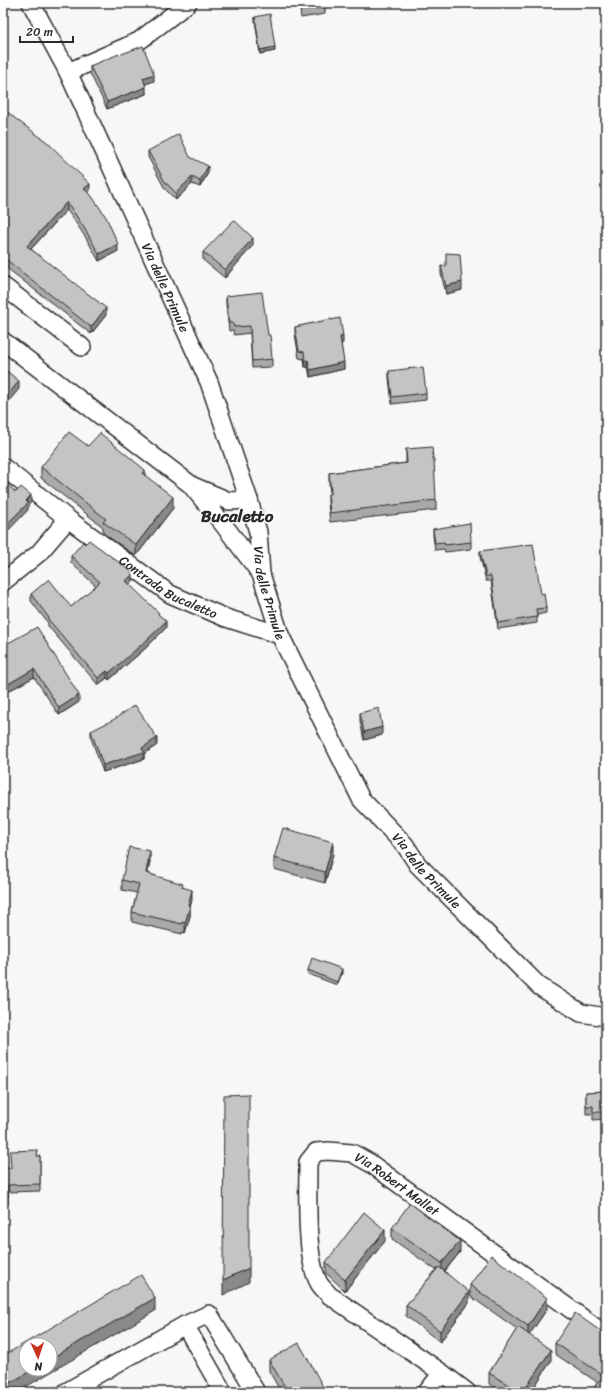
<svg xmlns="http://www.w3.org/2000/svg" width="609" height="1395" font-family="Sriracha,sans-serif">
  <style>
    .lines { fill: none; stroke-linecap: round; stroke-linejoin: round }
    .street-casing { stroke: #2b2b2b; stroke-width: 20 }
    .street { stroke: #fff; stroke-width: 17 }
    .wall { fill: #a9a9a9; stroke: #2b2b2b }
    .shaded-wall { fill: #898989; stroke: #2b2b2b }
    .building { fill: #c4c4c4; stroke: #2b2b2b }
    .labels { text-anchor: middle; stroke-width: 3; stroke-linejoin: round; paint-order: stroke }
    .street-label { font-size: 13px; fill: #2b2b2b; stroke: #fff }
    .district-label { font-size: 17px; font-weight: bold; fill: #2b2b2b; stroke: #fff }
  </style>
  <rect width="100%" height="100%" fill="#f7f7f7"/>
  <filter id="ink" filterUnits="userSpaceOnUse"><feTurbulence type="fractalNoise" baseFrequency=".025" numOctaves="2"/><feDisplacementMap in="SourceGraphic" scale="8" xChannelSelector="R" yChannelSelector="G"/><feConvolveMatrix kernelMatrix="1 2 1 2 8 2 1 2 1" color-interpolation-filters="sRGB"/></filter>
  <g filter="url(#ink)">
    <g class="lines">
      <defs>
        <g id="street">
          <path id="s1" d="M 31,3 L 68,72 L 209,382 L 249,500 L 258,532 L 261,574 L 280,635 L 361,799 L 405,845 L 418,865 L 539,986 L 581,1013 L 606,1017"/>
          <path d="M 68,72 L 139,41 L 188,3"/>
          <path d="M 3,286 L 82,347"/>
          <path d="M 3,341 L 190,484 L 223,524 L 261,574"/>
          <path id="s2" d="M 3,467 L 68,519 L 170,594 L 226,618 L 280,635"/>
          <path d="M 193,486 L 229,501 L 249,500"/>
          <path d="M 3,582 L 39,553 L 68,519"/>
          <path d="M 185,1325 L 223,1392"/>
          <path d="M 442,1373 L 467,1392"/>
          <path d="M 66,1392 L 185,1325 L 209,1314 L 256,1392"/>
          <path id="s3" d="M 427,1392 L 442,1373 L 329,1295 C 326,1291 321,1287 319,1283 C 305,1259 308,1192 308,1162 L 316,1152 L 328,1151 L 352,1153 L 370,1163 L 606,1335"/>
        </g>
      </defs>
      <!-- street casing -->
      <use href="#street" class="street-casing"/>
      <!-- street -->
      <use href="#street" class="street"/>
    </g>
    <!-- wall -->
    <g class="wall">
      <path d="M 299,3 L 325,3 L 325,14 L 301,18 Z"/>
      <path d="M 255,17 L 275,51 L 260,54 L 255,21 Z"/>
      <path d="M 119,55 L 154,81 L 145,84 L 146,94 L 107,109 L 90,73 L 90,66 Z"/>
      <path d="M 3,108 L 90,191 L 88,193 L 118,251 L 99,261 L 86,238 L 67,210 L 31,249 L 106,315 L 91,334 L 3,265 L 3,205 L 4,203 L 3,202 Z"/>
      <path d="M 148,151 L 190,157 L 208,173 L 200,187 L 192,184 L 176,200 L 165,189 L 148,157 Z"/>
      <path d="M 253,245 L 225,278 L 203,260 L 203,252 Z"/>
      <path d="M 441,266 L 462,290 L 446,294 L 441,274 Z"/>
      <path d="M 226,296 L 268,335 L 272,359 L 272,367 L 252,368 L 250,333 L 234,335 L 233,330 L 229,331 L 226,304 Z"/>
      <path d="M 331,320 L 343,343 L 341,343 L 344,369 L 310,377 L 308,367 L 305,367 L 304,359 L 299,358 L 295,334 L 295,327 Z"/>
      <path d="M 389,371 L 426,393 L 426,400 L 392,404 L 389,378 Z"/>
      <path d="M 88,446 L 145,475 L 173,508 L 136,556 L 103,533 L 103,527 L 41,478 L 41,467 Z"/>
      <path d="M 406,449 L 436,500 L 436,510 L 330,522 L 328,503 L 328,494 L 330,493 L 329,483 L 329,473 L 406,463 Z"/>
      <path d="M 433,529 L 471,542 L 471,549 L 445,552 L 444,549 L 435,550 L 433,536 Z"/>
      <path d="M 85,544 L 133,581 L 129,585 L 159,615 L 166,628 L 148,646 L 109,680 L 107,678 L 98,685 L 48,626 L 48,623 L 31,601 L 31,594 L 71,607 L 96,586 L 71,563 L 71,556 Z"/>
      <path d="M 480,551 L 541,594 L 546,608 L 546,613 L 537,615 L 537,623 L 498,629 L 491,581 L 486,581 L 480,557 Z"/>
      <path d="M 3,646 L 79,702 L 59,715 L 34,677 L 3,694 Z"/>
      <path d="M 360,713 L 382,735 L 364,740 L 360,721 Z"/>
      <path d="M 91,731 L 157,745 L 144,754 L 144,759 L 103,772 L 91,738 Z"/>
      <path d="M 333,854 L 325,883 L 274,869 L 274,858 Z"/>
      <path d="M 150,861 L 148,873 L 183,887 L 192,899 L 190,908 L 190,916 L 185,933 L 182,932 L 182,934 L 132,922 L 132,912 L 137,893 L 122,890 L 122,880 Z"/>
      <path d="M 308,970 L 342,973 L 337,985 L 308,974 Z"/>
      <path d="M 606,1091 L 606,1119 L 593,1120 L 593,1114 L 586,1114 L 586,1092 Z"/>
      <path d="M 38,1156 L 40,1156 L 40,1191 L 8,1192 L 8,1204 L 3,1204 L 3,1168 L 11,1168 Z"/>
      <path d="M 392,1228 L 460,1252 L 445,1271 L 469,1303 L 440,1342 L 406,1316 L 406,1305 L 436,1270 L 392,1239 Z"/>
      <path d="M 385,1241 L 345,1291 L 326,1273 L 326,1262 Z"/>
      <path d="M 470,1285 L 547,1309 L 529,1335 L 551,1361 L 531,1392 L 502,1392 L 489,1384 L 489,1373 L 517,1329 L 470,1296 Z"/>
      <path d="M 606,1335 L 606,1392 L 597,1382 L 555,1354 L 555,1343 Z"/>
      <path d="M 269,1360 L 326,1392 L 281,1392 L 269,1371 Z"/>
    </g>
    <!-- shaded-wall -->
    <g class="shaded-wall">
      <path d="M 275,47 L 275,51 L 260,54 L 260,50 Z"/>
      <path d="M 154,74 L 154,81 L 143,85 L 143,78 Z"/>
      <path d="M 146,87 L 146,94 L 107,109 L 107,102 Z"/>
      <path d="M 208,166 L 208,173 L 200,187 L 200,181 Z"/>
      <path d="M 192,177 L 192,184 L 176,200 L 176,193 Z"/>
      <path d="M 90,184 L 90,191 L 84,197 L 84,189 Z"/>
      <path d="M 67,202 L 67,210 L 27,253 L 27,246 Z"/>
      <path d="M 253,238 L 253,245 L 225,278 L 225,270 Z"/>
      <path d="M 118,244 L 118,251 L 99,261 L 99,254 Z"/>
      <path d="M 462,282 L 462,290 L 446,294 L 446,286 Z"/>
      <path d="M 106,308 L 106,315 L 91,334 L 91,327 Z"/>
      <path d="M 343,336 L 343,343 L 340,344 L 340,337 Z"/>
      <path d="M 308,360 L 308,367 L 305,367 L 305,361 Z"/>
      <path d="M 344,362 L 344,369 L 310,377 L 310,370 Z"/>
      <path d="M 19,381 L 19,389 L 3,408 L 3,401 Z"/>
      <path d="M 145,470 L 145,481 L 142,473 Z"/>
      <path d="M 31,495 L 31,502 L 28,506 L 28,510 L 3,536 L 3,528 Z"/>
      <path d="M 173,497 L 173,508 L 136,556 L 136,545 Z"/>
      <path d="M 133,574 L 133,581 L 126,588 L 126,581 Z"/>
      <path d="M 166,621 L 166,628 L 148,646 L 109,680 L 109,673 Z"/>
      <path d="M 34,669 L 34,677 L 3,694 L 3,687 Z"/>
      <path d="M 107,671 L 107,678 L 98,685 L 98,678 Z"/>
      <path d="M 79,695 L 79,702 L 59,715 L 59,708 Z"/>
      <path d="M 382,727 L 382,735 L 364,740 L 364,732 Z"/>
      <path d="M 157,738 L 157,745 L 144,754 L 144,759 L 103,772 L 103,765 L 142,748 Z"/>
      <path d="M 333,842 L 333,854 L 325,883 L 325,872 Z"/>
      <path d="M 150,851 L 150,861 L 146,883 L 146,873 Z"/>
      <path d="M 192,890 L 192,899 L 190,908 L 190,916 L 185,933 L 185,923 L 188,905 Z"/>
      <path d="M 342,969 L 342,973 L 337,985 L 337,982 Z"/>
      <path d="M 385,1230 L 385,1241 L 345,1291 L 345,1280 Z"/>
      <path d="M 460,1241 L 460,1252 L 442,1274 L 442,1263 Z"/>
      <path d="M 249,1268 L 249,1282 L 223,1295 L 223,1280 Z"/>
      <path d="M 469,1292 L 469,1303 L 440,1342 L 440,1331 Z"/>
      <path d="M 155,1298 L 155,1311 L 17,1392 L 3,1392 L 3,1387 L 34,1369 L 50,1369 L 50,1359 Z"/>
      <path d="M 547,1298 L 547,1309 L 528,1337 L 528,1326 Z"/>
      <path d="M 551,1350 L 551,1361 L 531,1392 L 523,1392 Z"/>
    </g>
    <!-- building -->
    <g class="building">
      <path d="M 300,3 L 325,3 L 325,7 L 301,10 Z"/>
      <path d="M 270,14 L 275,47 L 260,50 L 255,17 Z"/>
      <path d="M 143,46 L 154,74 L 143,78 L 146,87 L 107,102 L 90,66 L 119,54 L 119,55 Z"/>
      <path d="M 3,108 L 17,120 L 47,142 L 90,184 L 84,189 L 91,195 L 106,217 L 118,244 L 99,254 L 86,231 L 67,202 L 27,246 L 106,308 L 91,327 L 3,257 L 3,205 L 8,198 L 3,194 Z"/>
      <path d="M 179,134 L 190,157 L 208,166 L 200,181 L 192,177 L 176,193 L 165,182 L 148,151 Z"/>
      <path d="M 234,220 L 253,238 L 225,270 L 203,252 Z"/>
      <path d="M 446,253 L 460,254 L 462,282 L 446,286 L 441,266 L 446,266 Z"/>
      <path d="M 262,292 L 268,335 L 270,335 L 272,359 L 252,361 L 250,326 L 234,327 L 233,323 L 229,323 L 226,296 Z"/>
      <path d="M 340,318 L 343,336 L 340,337 L 344,362 L 310,370 L 308,360 L 305,361 L 304,352 L 299,351 L 295,327 L 331,319 L 331,320 Z"/>
      <path d="M 423,367 L 426,393 L 392,397 L 389,371 Z"/>
      <path d="M 3,368 L 19,381 L 3,401 Z"/>
      <path d="M 69,432 L 88,446 L 100,433 L 145,470 L 142,473 L 173,497 L 136,545 L 103,522 L 106,519 L 41,467 Z"/>
      <path d="M 432,447 L 433,459 L 434,459 L 436,500 L 330,513 L 328,494 L 331,493 L 329,473 L 407,463 L 406,449 Z"/>
      <path d="M 3,479 L 14,491 L 16,492 L 21,487 L 31,495 L 26,501 L 28,503 L 3,528 Z"/>
      <path d="M 470,523 L 471,542 L 445,545 L 444,542 L 435,543 L 433,529 Z"/>
      <path d="M 89,540 L 128,569 L 133,574 L 126,581 L 159,613 L 158,614 L 166,621 L 148,639 L 109,673 L 107,671 L 98,678 L 48,619 L 49,618 L 31,594 L 49,579 L 71,607 L 100,582 L 71,556 L 83,542 L 85,544 Z"/>
      <path d="M 533,544 L 541,594 L 544,593 L 546,608 L 536,609 L 537,617 L 498,623 L 491,576 L 486,576 L 480,551 Z"/>
      <path d="M 37,627 L 79,695 L 59,708 L 34,669 L 3,687 L 3,646 Z"/>
      <path d="M 135,705 L 157,738 L 142,748 L 144,752 L 103,765 L 91,731 L 113,720 Z"/>
      <path d="M 379,708 L 382,727 L 364,732 L 360,713 Z"/>
      <path d="M 283,828 L 333,842 L 325,872 L 274,858 Z"/>
      <path d="M 129,847 L 150,851 L 146,873 L 183,884 L 182,887 L 192,890 L 188,905 L 190,906 L 185,923 L 182,922 L 182,924 L 132,912 L 139,884 L 122,880 Z"/>
      <path d="M 312,958 L 342,969 L 337,982 L 308,970 Z"/>
      <path d="M 606,1091 L 606,1112 L 593,1112 L 593,1106 L 586,1106 L 586,1092 Z"/>
      <path d="M 249,1094 L 249,1268 L 223,1280 L 224,1095 Z"/>
      <path d="M 38,1150 L 37,1156 L 40,1156 L 40,1184 L 8,1185 L 8,1197 L 3,1197 L 3,1168 L 11,1168 L 10,1151 Z"/>
      <path d="M 410,1203 L 460,1241 L 442,1263 L 392,1228 Z"/>
      <path d="M 364,1212 L 385,1230 L 345,1280 L 326,1262 Z"/>
      <path d="M 491,1255 L 547,1298 L 528,1326 L 470,1285 Z"/>
      <path d="M 439,1267 L 469,1292 L 440,1331 L 406,1305 Z"/>
      <path d="M 141,1275 L 155,1298 L 50,1359 L 50,1345 L 26,1345 L 26,1369 L 34,1369 L 3,1387 L 3,1356 Z"/>
      <path d="M 575,1313 L 606,1335 L 606,1377 L 555,1343 Z"/>
      <path d="M 518,1327 L 551,1350 L 523,1392 L 520,1392 L 489,1373 Z"/>
      <path d="M 299,1343 L 326,1392 L 288,1392 L 269,1360 Z"/>
      <path d="M 599,1380 L 606,1384 L 606,1392 L 591,1392 Z"/>
    </g>
  </g>
  <g class="labels">
    <!-- street labels -->
    <g class="street-label">
      <text dy="5" stroke="none"><textPath href="#s1" startOffset="315">Via delle Primule</textPath></text>
      <text dy="5" stroke="none"><textPath href="#s2" startOffset="205">Contrada Bucaletto</textPath></text>
      <text dy="5" stroke="none"><textPath href="#s1" startOffset="639">Via delle Primule</textPath></text>
      <text dy="5" stroke="none"><textPath href="#s1" startOffset="963">Via delle Primule</textPath></text>
      <text dy="5" stroke="none"><textPath href="#s3" startOffset="403">Via Robert Mallet</textPath></text>
    </g>
    <!-- district labels -->
    <g class="district-label">
      <text x="237" y="522">Bucaletto</text>
    </g>
  </g>
  <!-- margin -->
  <rect width="609" height="1395" fill="none" stroke="#fff" stroke-width="16"/>
  <rect x="8" y="8" width="593" height="1379" fill="none" stroke="#2b2b2b" stroke-width="1.5" filter="url(#ink)"/>
  <!-- north arrow -->
  <g transform="translate(38 1357) rotate(177)"><circle r="19" fill="#ffffff" stroke="#aaaaaa"/>
  <path d="M0-3L7 15L0 10L-7 15Z" fill="#c8321e"/>
  <text y="-6" font-size="11" font-weight="bold" text-anchor="middle" fill="#2b2b2b">N</text>
  </g>
  <!-- scale -->
  <path d="M20 36v6h53v-6" fill="none" stroke="#2b2b2b" stroke-width="2"/>
  <text x="26" y="36" font-size="12" fill="#2b2b2b" stroke="#ffffff" stroke-width="3" paint-order="stroke">20 m</text>
</svg>
